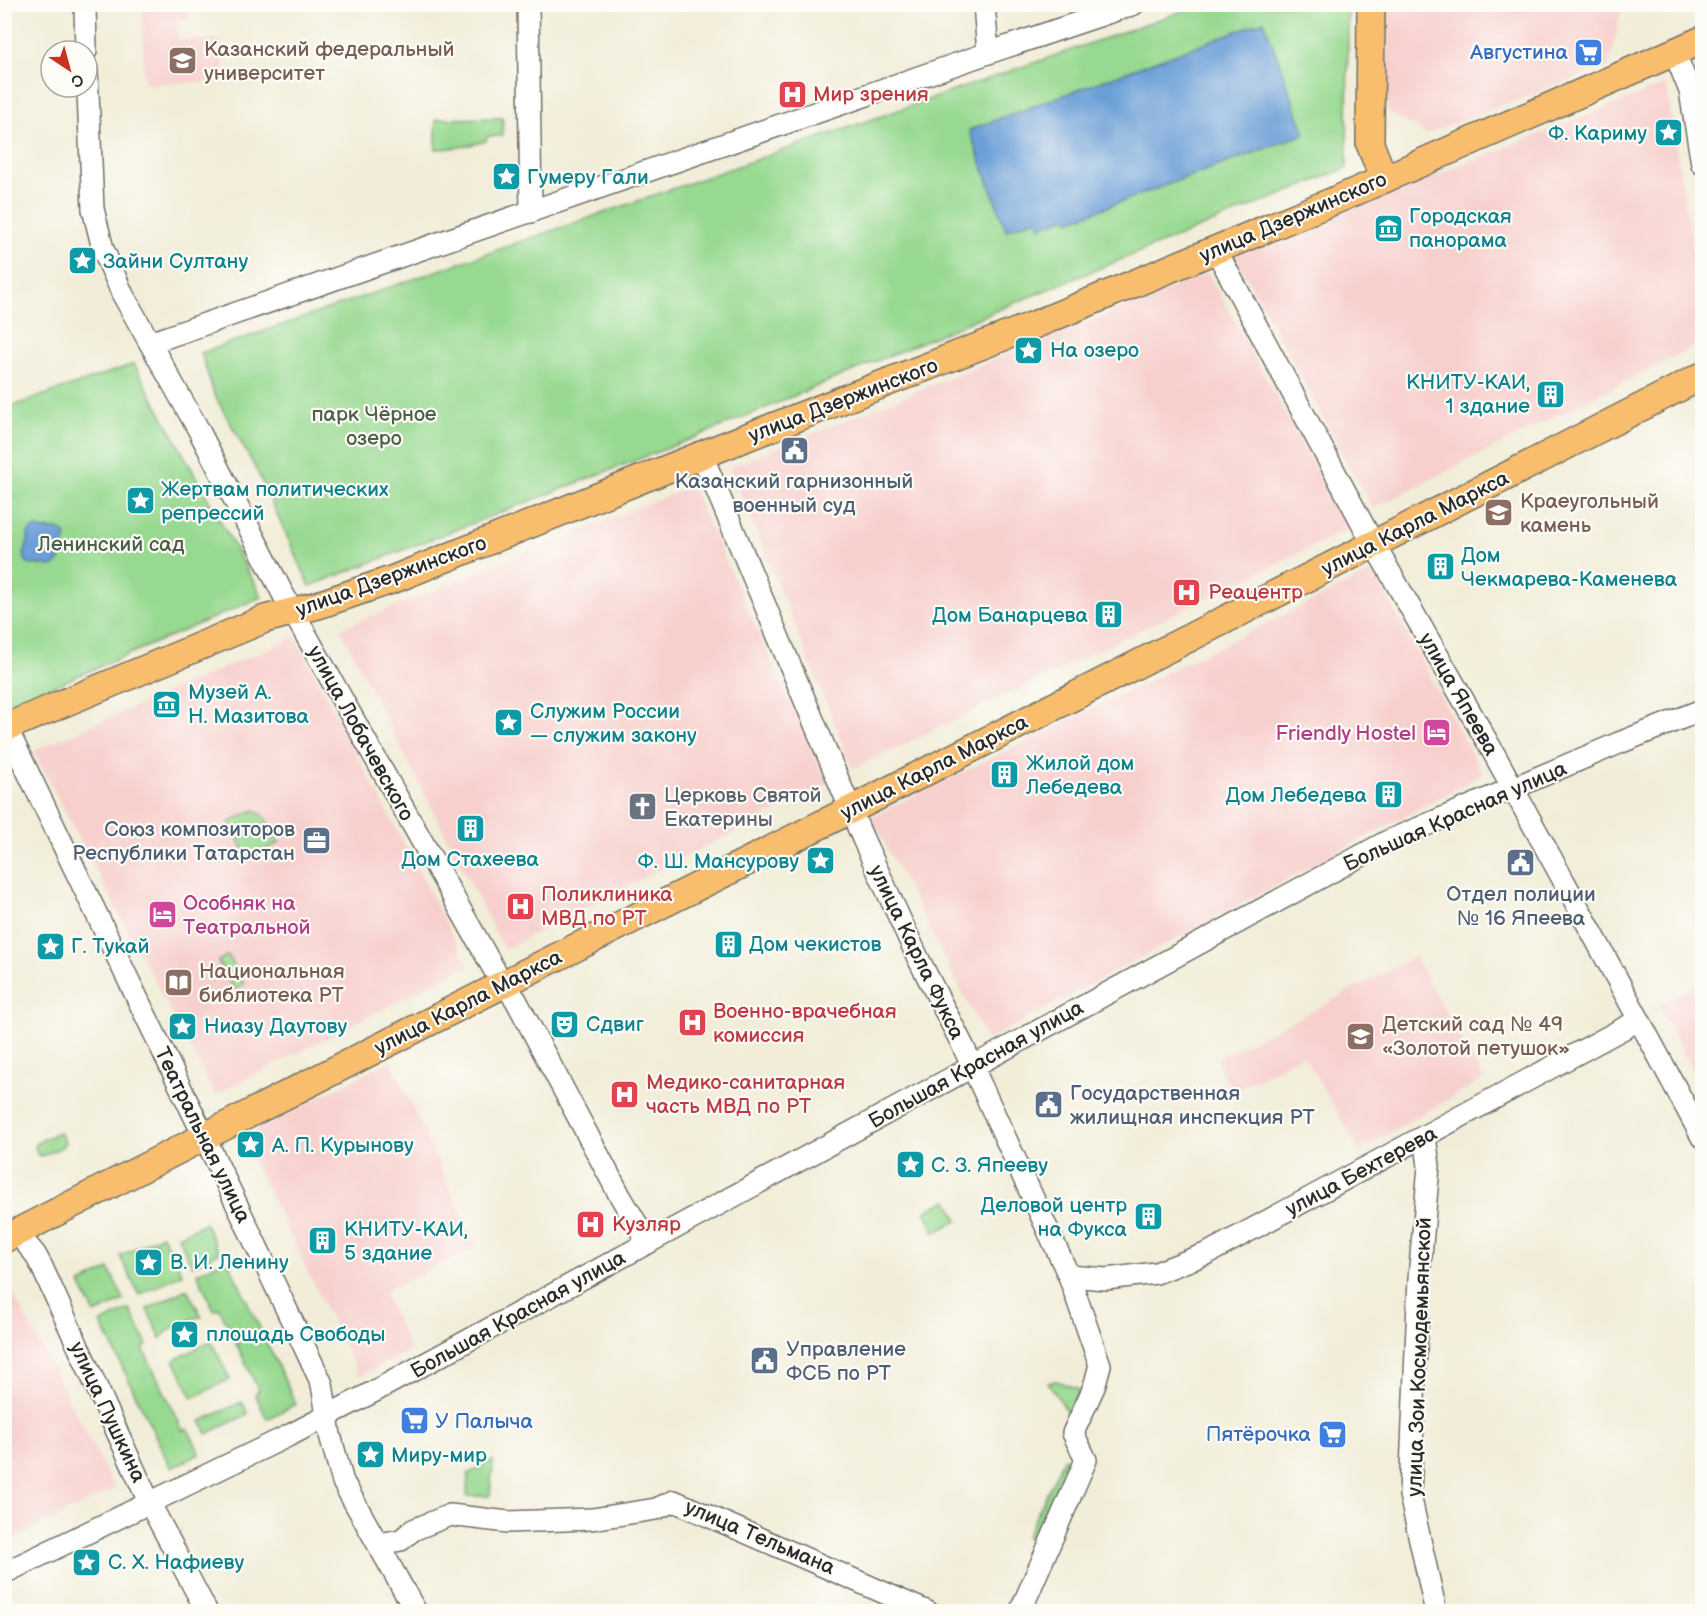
<svg xmlns="http://www.w3.org/2000/svg" width="1707" height="1616" font-family="'Balsamiq Sans',sans-serif">
  <style>
    .built { fill: #f7d0ce }
    .green { fill: #97d990; stroke: #61825e; stroke-width: 1.5 }
    .water { fill: #6b9fd7; stroke: #4b6581; stroke-width: 1.5 }
    .lines { fill: none; stroke-linecap: round; stroke-linejoin: round }
    .minor-casing { stroke: #706f68; stroke-width: 24 }
    .major-casing { stroke: #706f68; stroke-width: 30 }
    .minor { stroke: #fff; stroke-width: 21 }
    .major { stroke: #f9be6d; stroke-width: 27 }
    .labels { text-anchor: middle; stroke-width: 4.5; stroke-linejoin: round; paint-order: stroke }
    .education-label { font-size: 21px; fill: #785e54; stroke: #fdfcf7; text-anchor: start }
    .shop-label { font-size: 21px; fill: #366cbe; stroke: #fdfcf7; text-anchor: end }
    .health-label { font-size: 21px; fill: #be3a42; stroke: #fdfcf7; text-anchor: start }
    .culture-label { font-size: 21px; fill: #0d838f; stroke: #fdfcf7; text-anchor: start }
    .street-label { font-size: 21px; fill: #2b2b2b; stroke: #fdfcf7 }
    .park-label { font-size: 21px; fill: #4b5f49; stroke: #fdfcf7 }
    .service-label { font-size: 21px; fill: #4e5e75; stroke: #fdfcf7 }
    .hotel-label { font-size: 21px; fill: #b23c85; stroke: #fdfcf7; text-anchor: end }
    .worship-label { font-size: 21px; fill: #5b616d; stroke: #fdfcf7; text-anchor: start }
  </style>
  <rect width="100%" height="100%" fill="#fdfcf7"/>
  <filter id="ink" filterUnits="userSpaceOnUse"><feTurbulence type="fractalNoise" baseFrequency=".0167" numOctaves="2"/><feDisplacementMap in="SourceGraphic" scale="12" xChannelSelector="R" yChannelSelector="G"/><feConvolveMatrix kernelMatrix="1 2 1 2 8 2 1 2 1" color-interpolation-filters="sRGB"/></filter>
  <filter id="wash" filterUnits="userSpaceOnUse"><feTurbulence type="fractalNoise" baseFrequency=".008" numOctaves="4" result="noise"/><feDisplacementMap in="SourceGraphic" scale="24" xChannelSelector="R" yChannelSelector="G"/><feGaussianBlur stdDeviation="1.35" result="paint"/><feColorMatrix in="noise" values="0 0 0 0 0 0 0 0 0 0 0 0 0 0 0 0 0 1.4 0 .05"/><feComposite in="paint" operator="in"/></filter>
  <g filter="url(#wash)">
    <rect width="100%" height="100%" fill="#f1edd8"/>
    <!-- built -->
    <g class="built">
      <path d="M 142,5 L 189,5 L 190,19 L 177,20 L 177,40 L 222,39 L 224,81 L 144,84 Z"/>
      <path d="M 1387,5 L 1387,4 L 1623,5 L 1609,66 L 1426,134 L 1388,112 Z"/>
      <path d="M 1666,84 L 1702,306 L 1702,343 L 1372,509 L 1235,255 Z"/>
      <path d="M 1208,273 L 1349,529 L 853,769 L 730,467 Z"/>
      <path d="M 691,486 L 828,784 L 504,949 L 340,629 Z"/>
      <path d="M 1373,571 L 1483,774 L 987,1040 L 871,817 Z"/>
      <path d="M 295,637 L 468,965 L 215,1095 L 33,751 Z"/>
      <path d="M 1414,957 L 1484,1079 L 1359,1150 L 1303,1054 L 1232,1093 L 1216,1059 L 1299,1018 Z"/>
      <path d="M 1702,981 L 1702,1089 L 1658,1005 Z"/>
      <path d="M 391,1060 L 476,1246 L 384,1292 L 410,1350 L 359,1376 L 242,1138 Z"/>
      <path d="M 4,1276 L 115,1488 L 5,1543 L 4,1543 Z"/>
    </g>
    <!-- green -->
    <g class="green">
      <path d="M 1200,5 L 1348,5 L 1347,168 L 1019,301 L 696,437 L 310,586 L 257,471 L 214,394 L 201,353 Z"/>
      <path d="M 503,118 L 502,136 L 487,136 L 486,141 C 469,146 454,149 436,149 L 436,119 Z"/>
      <path d="M 134,364 L 262,597 L 5,707 L 4,409 Z"/>
      <path d="M 254,810 L 264,816 L 279,843 L 248,858 L 229,822 Z"/>
      <path d="M 228,955 L 244,984 L 234,990 L 218,961 Z"/>
      <path d="M 56,1133 L 61,1134 L 65,1142 L 62,1147 L 42,1156 L 38,1155 L 35,1147 L 37,1143 Z"/>
      <path d="M 948,1200 L 958,1221 L 935,1232 L 925,1211 Z"/>
      <path d="M 205,1223 L 219,1253 L 192,1266 L 178,1236 Z"/>
      <path d="M 162,1235 L 182,1274 L 139,1295 L 120,1256 Z"/>
      <path d="M 227,1259 L 296,1404 L 267,1419 L 255,1394 L 259,1391 L 219,1308 L 214,1310 L 197,1273 Z"/>
      <path d="M 109,1269 L 124,1300 L 95,1314 L 80,1284 Z"/>
      <path d="M 187,1289 L 202,1317 C 191,1317 167,1329 161,1338 L 147,1309 Z"/>
      <path d="M 130,1309 L 147,1345 L 143,1348 L 183,1431 L 188,1429 L 200,1454 L 171,1468 L 101,1323 Z"/>
      <path d="M 211,1341 L 230,1379 L 193,1398 L 174,1360 Z"/>
      <path d="M 1057,1381 L 1078,1389 L 1081,1395 L 1073,1421 L 1048,1382 Z"/>
      <path d="M 242,1402 L 248,1414 L 207,1434 L 201,1421 Z"/>
      <path d="M 1064,1458 L 1069,1460 L 1031,1540 L 1026,1537 Z"/>
      <path d="M 493,1460 L 490,1496 L 467,1496 L 468,1474 Z"/>
    </g>
    <!-- water -->
    <g class="water">
      <path d="M 1264,21 L 1305,134 L 1069,221 L 1067,217 L 1040,227 L 1037,219 L 1006,230 L 969,130 Z"/>
      <path d="M 38,528 L 45,531 L 48,528 L 50,530 L 59,529 L 66,535 L 66,541 L 62,547 L 64,549 L 60,552 L 61,559 L 54,566 L 48,566 L 44,564 L 41,566 L 39,564 C 27,568 20,557 27,547 L 26,545 L 28,543 L 28,533 L 32,529 Z"/>
    </g>
  </g>
  <g filter="url(#ink)">
    <g class="lines">
      <defs>
        <g id="minor">
          <path d="M 85,4 L 86,51"/>
          <path d="M 528,4 L 531,212"/>
          <path d="M 984,4 L 988,53"/>
          <path d="M 1674,51 L 1690,91 L 1702,164"/>
          <path d="M 87,70 L 93,209 L 103,249 L 123,295 L 197,427 L 283,594 L 496,973 L 516,1000 L 619,1194 L 648,1243"/>
          <path d="M 1216,250 L 1368,534 L 1492,750 L 1595,938 L 1702,1137"/>
          <path d="M 150,343 L 997,50 L 1134,4"/>
          <path d="M 702,455 L 863,839 L 918,958 L 962,1044 L 1069,1276 L 1100,1365 L 1094,1387 L 1073,1433 L 1086,1460 L 1020,1612"/>
          <path d="M 6,727 L 218,1165 L 322,1384 L 330,1435 L 343,1482 L 416,1612"/>
          <path d="M 1425,1137 L 1429,1166 L 1419,1278 L 1410,1495 L 1436,1612"/>
          <path d="M 17,1233 L 35,1254 L 42,1267 L 149,1502 L 207,1612"/>
          <path d="M 1069,1276 L 1106,1279 L 1156,1273 L 1208,1253 L 1639,1020"/>
          <path d="M 378,1544 L 401,1540 L 413,1530 L 450,1515 L 508,1522 L 592,1519 L 656,1509 L 674,1501 L 928,1612"/>
          <path d="M 4,1573 L 292,1434 L 375,1391 L 1386,842 L 1619,743 L 1702,710"/>
        </g>
        <g id="major">
          <path d="M 1371,4 L 1370,144 L 1384,179"/>
          <path d="M 4,728 L 265,619 L 318,605 L 394,579 L 719,448 L 1034,325 L 1343,197 L 1702,40"/>
          <path d="M 4,1239 L 523,974 L 872,799 L 1374,544 L 1702,376"/>
        </g>
      </defs>
      <!-- minor casing -->
      <use href="#minor" class="minor-casing"/>
      <!-- major casing -->
      <use href="#major" class="major-casing"/>
      <!-- minor -->
      <use href="#minor" class="minor"/>
      <!-- major -->
      <use href="#major" class="major"/>
    </g>
  </g>
  <!-- icons -->
  <defs>
    <symbol id="supermarket-square" viewBox="-11 -11 22 22"><rect x="-9" y="-9" width="18" height="18" rx="4" fill="#3f7fe0" stroke="#fdfcf7"/><path d="M-6-5.5h2.5l.6 2H6L4.5 2H-2.5L-4.4-4H-6ZM-1.5 3.2a1.3 1.3 0 1 0 .1 0ZM3 3.2a1.3 1.3 0 1 0 .1 0Z" fill="#fff"/></symbol>
    <symbol id="university-square" viewBox="-11 -11 22 22"><rect x="-9" y="-9" width="18" height="18" rx="4" fill="#8d6e63" stroke="#fdfcf7"/><path d="M0-5L7-2L0 1L-7-2ZM-4 1L0 2.5L4 1V4Q0 6-4 4Z" fill="#fff"/></symbol>
    <symbol id="hospital-square" viewBox="-11 -11 22 22"><rect x="-9" y="-9" width="18" height="18" rx="4" fill="#e0444e" stroke="#fdfcf7"/><path d="M-5-5h3v3.5h4V-5h3V5h-3V1.5h-4V5h-3Z" fill="#fff"/></symbol>
    <symbol id="sight-square" viewBox="-11 -11 22 22"><rect x="-9" y="-9" width="18" height="18" rx="4" fill="#0f9aa8" stroke="#fdfcf7"/><path d="M0-6L1.8-2.2L6-1.7L2.9 1.2L3.7 5.4L0 3.3L-3.7 5.4L-2.9 1.2L-6-1.7L-1.8-2.2Z" fill="#fff"/></symbol>
    <symbol id="museum-square" viewBox="-11 -11 22 22"><rect x="-9" y="-9" width="18" height="18" rx="4" fill="#0f9aa8" stroke="#fdfcf7"/><path d="M0-6L6-3V-2H-6V-3ZM-5-1h2V3h-2ZM-1-1h2V3h-2ZM3-1h2V3H3ZM-6 4H6V6H-6Z" fill="#fff"/></symbol>
    <symbol id="building-square" viewBox="-11 -11 22 22"><rect x="-9" y="-9" width="18" height="18" rx="4" fill="#0f9aa8" stroke="#fdfcf7"/><path d="M-4-6H4V6H1V3H-1V6H-4ZM-2.5-4.3h1.7v1.8h-1.7ZM.8-4.3h1.7v1.8H.8ZM-2.5-1h1.7V.8h-1.7ZM.8-1h1.7V.8H.8Z" fill="#fff"/></symbol>
    <symbol id="civic-square" viewBox="-11 -11 22 22"><rect x="-9" y="-9" width="18" height="18" rx="4" fill="#5c6f8a" stroke="#fdfcf7"/><path d="M-.6-6.5H3V-4.5H.6V-3L4-1V1h2V6H-6V1h2V-1L-.6-3ZM-1.2 2.5V6h2.4V2.5Z" fill="#fff"/></symbol>
    <symbol id="school-square" viewBox="-11 -11 22 22"><rect x="-9" y="-9" width="18" height="18" rx="4" fill="#8d6e63" stroke="#fdfcf7"/><path d="M0-5L7-2L0 1L-7-2ZM-4 1L0 2.5L4 1V4Q0 6-4 4Z" fill="#fff"/></symbol>
    <symbol id="hotel-square" viewBox="-11 -11 22 22"><rect x="-9" y="-9" width="18" height="18" rx="4" fill="#d1479c" stroke="#fdfcf7"/><path d="M-6-4.5h1.5V1H6V5H4.5V3h-9V5H-6ZM-4 0a1.8 1.8 0 1 1 3.6 0ZM.5 0V-2.5h3Q6-2.5 6 0Z" fill="#fff"/></symbol>
    <symbol id="church-square" viewBox="-11 -11 22 22"><rect x="-9" y="-9" width="18" height="18" rx="4" fill="#6b7280" stroke="#fdfcf7"/><path d="M-1.2-6h2.4v3.5h3.3v2.4h-3.3V6h-2.4V-.1h-3.3v-2.4h3.3Z" fill="#fff"/></symbol>
    <symbol id="office-square" viewBox="-11 -11 22 22"><rect x="-9" y="-9" width="18" height="18" rx="4" fill="#5c6f8a" stroke="#fdfcf7"/><path d="M-6-3h4V-5.5h4V-3h4V5H-6ZM-1-4.5V-3h2v-1.5ZM-6 0V1H6V0Z" fill="#fff"/></symbol>
    <symbol id="library-square" viewBox="-11 -11 22 22"><rect x="-9" y="-9" width="18" height="18" rx="4" fill="#8d6e63" stroke="#fdfcf7"/><path d="M-6-4Q-3-5.5-.7-3.5V5Q-3 3-6 4ZM6-4Q3-5.5 .7-3.5V5Q3 3 6 4Z" fill="#fff"/></symbol>
    <symbol id="theatre-square" viewBox="-11 -11 22 22"><rect x="-9" y="-9" width="18" height="18" rx="4" fill="#0f9aa8" stroke="#fdfcf7"/><path d="M-5-5.5Q0-4 5-5.5V0Q5 5 0 6Q-5 5-5 0ZM-3.3-2.5H-1v1.5H-3.3ZM1-2.5H3.3v1.5H1ZM-2.8 1Q0 5.5 2.8 1Z" fill="#fff"/></symbol>
  </defs>
  <g fill-rule="evenodd">
    <use href="#supermarket-square" x="1572" y="36" width="33" height="33"/>
    <use href="#university-square" x="166" y="44" width="33" height="33"/>
    <use href="#hospital-square" x="776" y="78" width="33" height="33"/>
    <use href="#sight-square" x="1652" y="116" width="33" height="33"/>
    <use href="#sight-square" x="490" y="160" width="33" height="33"/>
    <use href="#museum-square" x="1372" y="212" width="33" height="33"/>
    <use href="#sight-square" x="66" y="244" width="33" height="33"/>
    <use href="#sight-square" x="1012" y="334" width="33" height="33"/>
    <use href="#building-square" x="1534" y="378" width="33" height="33"/>
    <use href="#civic-square" x="778" y="434" width="33" height="33"/>
    <use href="#sight-square" x="124" y="484" width="33" height="33"/>
    <use href="#school-square" x="1482" y="496" width="33" height="33"/>
    <use href="#building-square" x="1424" y="550" width="33" height="33"/>
    <use href="#hospital-square" x="1170" y="576" width="33" height="33"/>
    <use href="#building-square" x="1092" y="598" width="33" height="33"/>
    <use href="#museum-square" x="150" y="688" width="33" height="33"/>
    <use href="#sight-square" x="492" y="706" width="33" height="33"/>
    <use href="#hotel-square" x="1420" y="716" width="33" height="33"/>
    <use href="#building-square" x="988" y="758" width="33" height="33"/>
    <use href="#building-square" x="1372" y="778" width="33" height="33"/>
    <use href="#church-square" x="626" y="790" width="33" height="33"/>
    <use href="#building-square" x="454" y="812" width="33" height="33"/>
    <use href="#office-square" x="300" y="824" width="33" height="33"/>
    <use href="#sight-square" x="804" y="844" width="33" height="33"/>
    <use href="#civic-square" x="1504" y="846" width="33" height="33"/>
    <use href="#hospital-square" x="504" y="890" width="33" height="33"/>
    <use href="#hotel-square" x="146" y="898" width="33" height="33"/>
    <use href="#building-square" x="712" y="928" width="33" height="33"/>
    <use href="#sight-square" x="34" y="930" width="33" height="33"/>
    <use href="#library-square" x="162" y="966" width="33" height="33"/>
    <use href="#hospital-square" x="676" y="1006" width="33" height="33"/>
    <use href="#theatre-square" x="548" y="1008" width="33" height="33"/>
    <use href="#sight-square" x="166" y="1010" width="33" height="33"/>
    <use href="#school-square" x="1344" y="1020" width="33" height="33"/>
    <use href="#hospital-square" x="608" y="1078" width="33" height="33"/>
    <use href="#civic-square" x="1032" y="1088" width="33" height="33"/>
    <use href="#sight-square" x="234" y="1128" width="33" height="33"/>
    <use href="#sight-square" x="894" y="1148" width="33" height="33"/>
    <use href="#building-square" x="1132" y="1200" width="33" height="33"/>
    <use href="#hospital-square" x="574" y="1208" width="33" height="33"/>
    <use href="#building-square" x="306" y="1224" width="33" height="33"/>
    <use href="#sight-square" x="132" y="1246" width="33" height="33"/>
    <use href="#sight-square" x="168" y="1318" width="33" height="33"/>
    <use href="#civic-square" x="748" y="1344" width="33" height="33"/>
    <use href="#supermarket-square" x="398" y="1404" width="33" height="33"/>
    <use href="#supermarket-square" x="1316" y="1418" width="33" height="33"/>
    <use href="#sight-square" x="354" y="1438" width="33" height="33"/>
    <use href="#sight-square" x="70" y="1546" width="33" height="33"/>
  </g>
  <g class="labels">
    <!-- education labels -->
    <g class="education-label">
      <text x="204" y="56">Казанский федеральный<tspan x="204" dy="24">университет</tspan></text>
      <text x="1520" y="508">Краеугольный<tspan x="1520" dy="24">камень</tspan></text>
      <text x="199" y="978">Национальная<tspan x="199" dy="24">библиотека РТ</tspan></text>
      <text x="1382" y="1031">Детский сад № 49<tspan x="1382" dy="24">«Золотой петушок»</tspan></text>
    </g>
    <!-- shop labels -->
    <g class="shop-label">
      <text x="1568" y="59">Августина</text>
      <text x="435" y="1428" text-anchor="start">У Палыча</text>
      <text x="1311" y="1441">Пятёрочка</text>
    </g>
    <!-- health labels -->
    <g class="health-label">
      <text x="813" y="101">Мир зрения</text>
      <text x="1208" y="599">Реацентр</text>
      <text x="541" y="901">Поликлиника<tspan x="541" dy="24">МВД по РТ</tspan></text>
      <text x="713" y="1018">Военно-врачебная<tspan x="713" dy="24">комиссия</tspan></text>
      <text x="646" y="1089">Медико-санитарная<tspan x="646" dy="24">часть МВД по РТ</tspan></text>
      <text x="612" y="1231">Кузляр</text>
    </g>
    <!-- culture labels -->
    <g class="culture-label">
      <text x="1647" y="140" text-anchor="end">Ф. Кариму</text>
      <text x="527" y="184">Гумеру Гали</text>
      <text x="1409" y="223">Городская<tspan x="1409" dy="24">панорама</tspan></text>
      <text x="103" y="268">Зайни Султану</text>
      <text x="1050" y="357">На озеро</text>
      <text x="1530" y="389" text-anchor="end">КНИТУ-КАИ,<tspan x="1530" dy="24">1 здание</tspan></text>
      <text x="161" y="496">Жертвам политических<tspan x="161" dy="24">репрессий</tspan></text>
      <text x="1461" y="562">Дом<tspan x="1461" dy="24">Чекмарева-Каменева</tspan></text>
      <text x="1088" y="622" text-anchor="end">Дом Банарцева</text>
      <text x="188" y="699">Музей А.<tspan x="188" dy="24">Н. Мазитова</tspan></text>
      <text x="530" y="718">Служим России<tspan x="530" dy="24">— служим закону</tspan></text>
      <text x="1026" y="770">Жилой дом<tspan x="1026" dy="24">Лебедева</tspan></text>
      <text x="1367" y="802" text-anchor="end">Дом Лебедева</text>
      <text x="470" y="866" text-anchor="middle">Дом Стахеева</text>
      <text x="799" y="868" text-anchor="end">Ф. Ш. Мансурову</text>
      <text x="749" y="951">Дом чекистов</text>
      <text x="71" y="953">Г. Тукай</text>
      <text x="586" y="1031">Сдвиг</text>
      <text x="204" y="1033">Ниазу Даутову</text>
      <text x="272" y="1152">А. П. Курынову</text>
      <text x="931" y="1172">С. З. Япееву</text>
      <text x="1127" y="1212" text-anchor="end">Деловой центр<tspan x="1127" dy="24">на Фукса</tspan></text>
      <text x="344" y="1236">КНИТУ-КАИ,<tspan x="344" dy="24">5 здание</tspan></text>
      <text x="170" y="1269">В. И. Ленину</text>
      <text x="206" y="1341">площадь Свободы</text>
      <text x="391" y="1462">Миру-мир</text>
      <text x="108" y="1569">С. Х. Нафиеву</text>
    </g>
    <!-- street labels -->
    <g class="street-label">
      <text transform="translate(1293 217) rotate(-23)" y="7">улица Дзержинского</text>
      <text transform="translate(843 400) rotate(-21)" y="7">улица Дзержинского</text>
      <text transform="translate(1415 523) rotate(-27)" y="7">улица Карла Маркса</text>
      <text transform="translate(391 576) rotate(-20)" y="7">улица Дзержинского</text>
      <text transform="translate(1459 694) rotate(60)" y="7">улица Япеева</text>
      <text transform="translate(361 733) rotate(61)" y="7">улица Лобачевского</text>
      <text transform="translate(934 767) rotate(-27)" y="7">улица Карла Маркса</text>
      <text transform="translate(1455 816) rotate(-24)" y="7">Большая Красная улица</text>
      <text transform="translate(917 952) rotate(64)" y="7">улица Карла Фукса</text>
      <text transform="translate(468 1002) rotate(-27)" y="7">улица Карла Маркса</text>
      <text transform="translate(976 1064) rotate(-29)" y="7">Большая Красная улица</text>
      <text transform="translate(203 1135) rotate(64)" y="7">Театральная улица</text>
      <text transform="translate(1361 1171) rotate(-28)" y="7">улица Бехтерева</text>
      <text transform="translate(518 1314) rotate(-29)" y="7">Большая Красная улица</text>
      <text transform="translate(1419 1357) rotate(-88)" y="7">улица Зои Космодемьянской</text>
      <text transform="translate(108 1412) rotate(65)" y="7">улица Пушкина</text>
      <text transform="translate(760 1537) rotate(23)" y="7">улица Тельмана</text>
    </g>
    <!-- park labels -->
    <g class="park-label">
      <text x="374" y="421">парк Чёрное<tspan x="374" dy="24">озеро</tspan></text>
      <text x="111" y="551">Ленинский сад</text>
    </g>
    <!-- service labels -->
    <g class="service-label">
      <text x="794" y="488">Казанский гарнизонный<tspan x="794" dy="24">военный суд</tspan></text>
      <text x="295" y="836" text-anchor="end">Союз композиторов<tspan x="295" dy="24">Республики Татарстан</tspan></text>
      <text x="1521" y="901">Отдел полиции<tspan x="1521" dy="24">№ 16 Япеева</tspan></text>
      <text x="1070" y="1100" text-anchor="start">Государственная<tspan x="1070" dy="24">жилищная инспекция РТ</tspan></text>
      <text x="786" y="1356" text-anchor="start">Управление<tspan x="786" dy="24">ФСБ по РТ</tspan></text>
    </g>
    <!-- hotel labels -->
    <g class="hotel-label">
      <text x="1416" y="740">Friendly Hostel</text>
      <text x="183" y="910" text-anchor="start">Особняк на<tspan x="183" dy="24">Театральной</tspan></text>
    </g>
    <!-- worship labels -->
    <g class="worship-label">
      <text x="664" y="802">Церковь Святой<tspan x="664" dy="24">Екатерины</tspan></text>
    </g>
  </g>
  <!-- margin -->
  <rect width="1707" height="1616" fill="none" stroke="#fdfcf7" stroke-width="24"/>
  <!-- north arrow -->
  <g transform="translate(69 69) rotate(144)"><circle r="28" fill="#fdfcf7" stroke="#a9a8a5" stroke-width="1.5"/>
  <path d="M0-4.5L10 22L0 15L-10 22Z" fill="#c8321e"/>
  <text y="-9" font-size="16" font-weight="bold" text-anchor="middle" fill="#2b2b2b">С</text>
  </g>
</svg>
